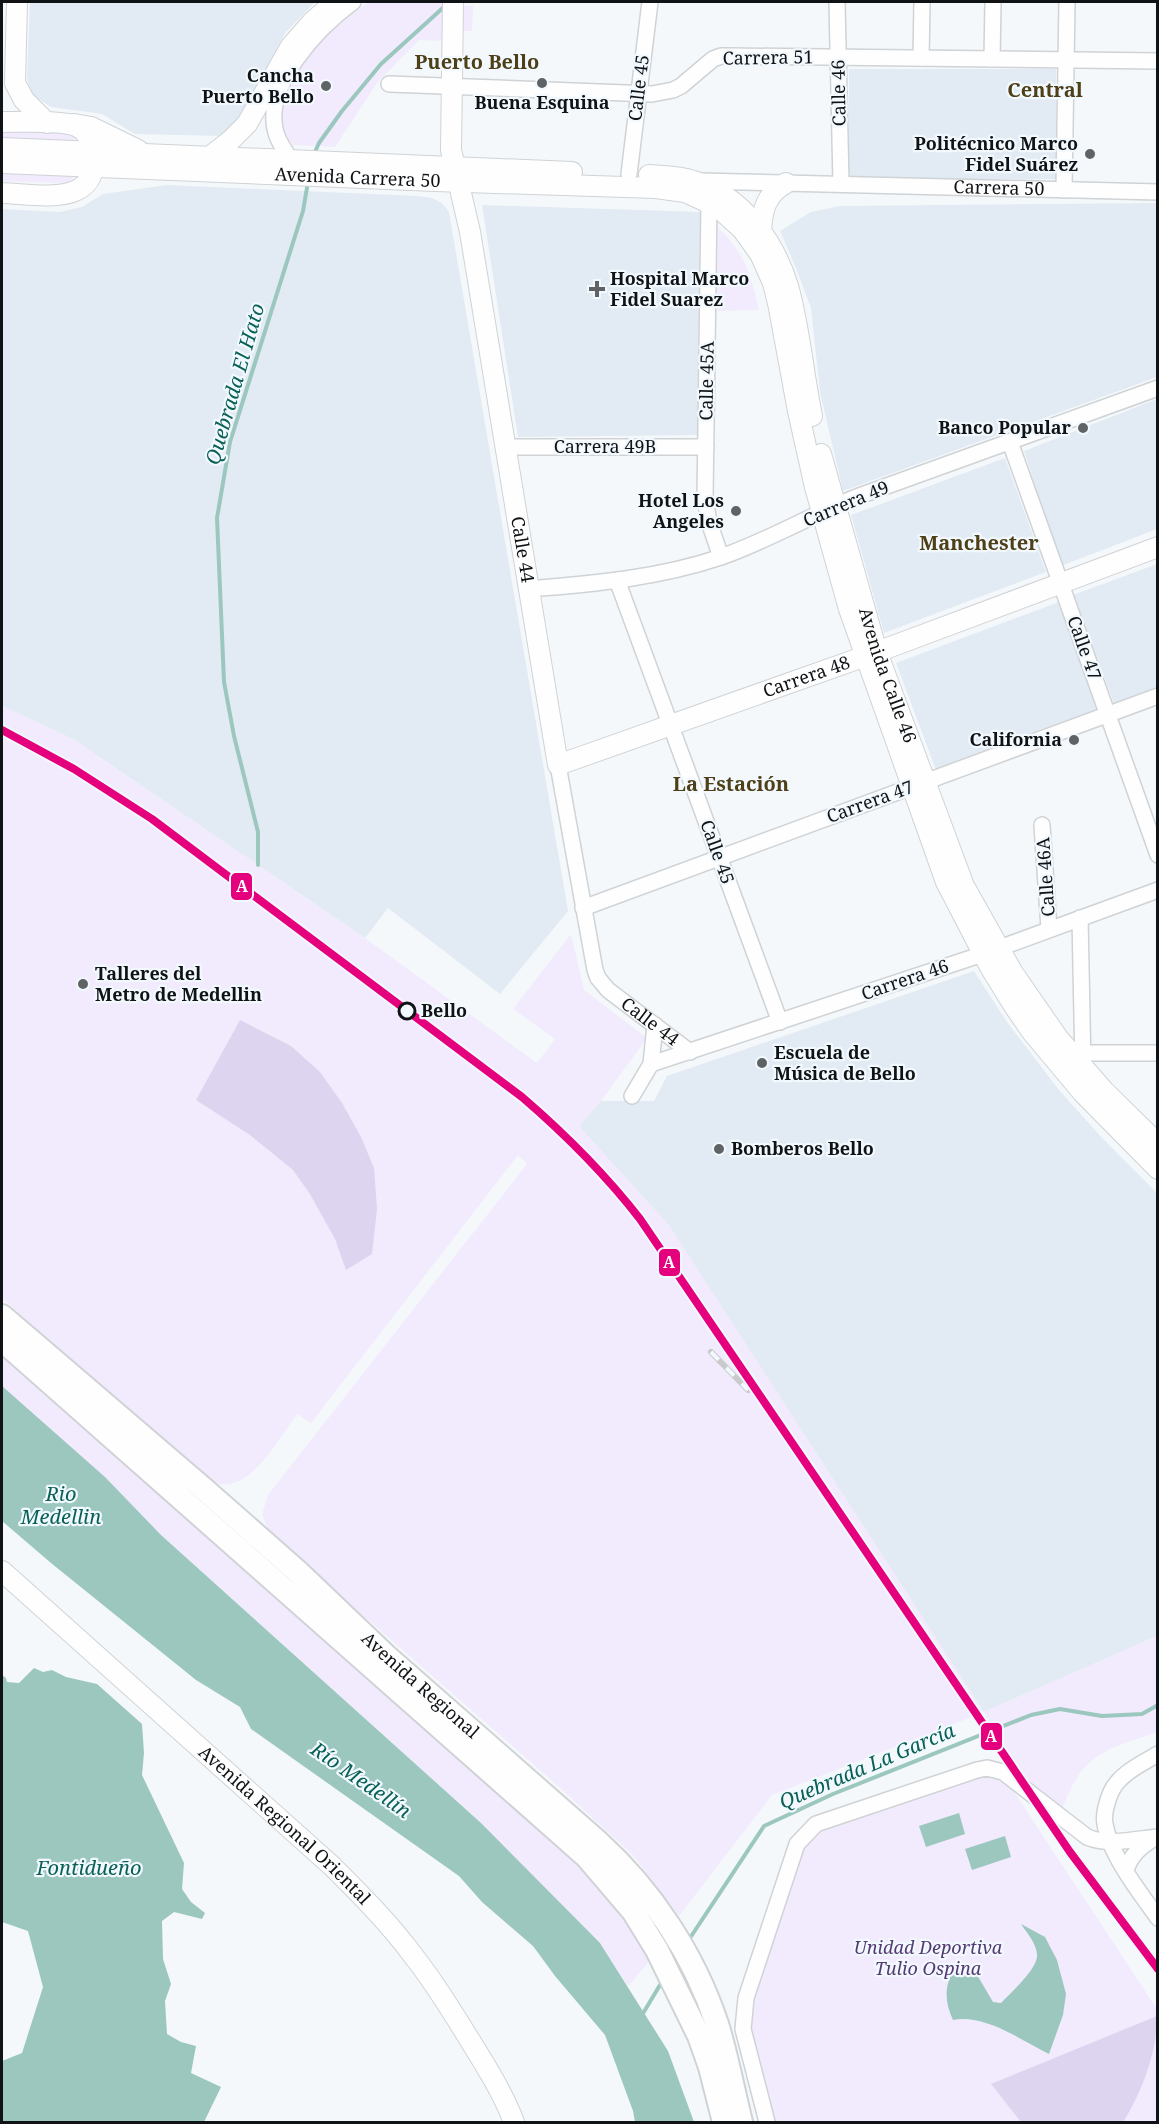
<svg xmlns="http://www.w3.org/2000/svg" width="1159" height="2124" font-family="'Noto Serif',serif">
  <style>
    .built { fill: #e2ebf3 }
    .green { fill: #f1ebfd }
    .forest { fill: #ddd4ef }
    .water { fill: #9bc7bf }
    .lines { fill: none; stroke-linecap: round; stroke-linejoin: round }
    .stream { stroke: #9bc7bf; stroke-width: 4 }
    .minor-casing { stroke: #cfd3d6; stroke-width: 18 }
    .major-casing { stroke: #cfd3d6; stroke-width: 22 }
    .highway-casing { stroke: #cfd3d6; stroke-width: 26 }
    .minor { stroke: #fefefe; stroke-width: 15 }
    .major { stroke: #fefefe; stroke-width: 20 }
    .highway { stroke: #fefefe; stroke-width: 22 }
    .rail-casing { stroke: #c9cacb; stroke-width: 6 }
    .rail { stroke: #f2f9fe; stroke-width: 4; stroke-dasharray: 11; stroke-linecap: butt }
    .metro-1-casing { stroke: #f2f9fe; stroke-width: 12 }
    .metro-1 { stroke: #e5007d; stroke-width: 8 }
    .poi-dot { fill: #606366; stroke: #f2f9fe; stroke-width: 2 }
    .stop-dot { fill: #f2f9fe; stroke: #101316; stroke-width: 3 }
    .labels { text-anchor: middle; stroke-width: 4.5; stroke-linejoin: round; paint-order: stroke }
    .street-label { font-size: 18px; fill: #101316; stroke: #f2f9fe }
    .poi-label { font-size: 18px; font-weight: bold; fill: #101316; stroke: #f2f9fe; text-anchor: end }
    .stop-label { font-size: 18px; font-weight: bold; fill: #101316; stroke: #f2f9fe; text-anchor: start }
    .park-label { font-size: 18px; font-style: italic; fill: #543972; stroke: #f2f9fe }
    .neighbourhood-label { font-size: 20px; font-weight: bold; fill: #4e3f17; stroke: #f2f9fe }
    .water-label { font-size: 20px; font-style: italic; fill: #096055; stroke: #f2f9fe }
    .line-badge { stroke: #f2f9fe; stroke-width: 2 }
    .badge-label { font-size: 16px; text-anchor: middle; font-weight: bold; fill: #fff }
  </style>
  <rect width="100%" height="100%" fill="#f5f8fb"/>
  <!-- built -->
  <g class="built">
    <path d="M 30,2 L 315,2 L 285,33 L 240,118 L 220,136 L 135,134 L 102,114 L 51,107 L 31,94 L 27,77 Z"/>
    <rect x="849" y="69" width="207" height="110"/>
    <path d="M 167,185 L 418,196 L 432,198 L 442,203 L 449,212 L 568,911 L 500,994 L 388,908 L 365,938 L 73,739 L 2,706 L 2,209 L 60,212 L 82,207 L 103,194 Z"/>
    <path d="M 1157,203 L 1157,377 L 843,491 L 820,392 L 811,308 L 796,268 L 780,231 L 811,212 L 840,206 Z"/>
    <path d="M 482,205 L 700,212 L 697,435 L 518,437 Z"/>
    <path d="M 1157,399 L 1157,529 L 1061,566 L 1024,451 Z"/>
    <path d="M 1005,458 L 1046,572 L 884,633 L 851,515 Z"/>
    <path d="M 1157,564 L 1157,687 L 1114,703 L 1073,595 Z"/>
    <path d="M 1059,602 L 1099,709 L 936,770 L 896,663 Z"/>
    <path d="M 974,971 L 1007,1022 L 1059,1090 L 1104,1140 L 1157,1193 L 1157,1636 L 984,1712 L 579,1126 L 601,1101 L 654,1101 L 667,1076 Z"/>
  </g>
  <!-- green -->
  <g class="green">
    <path d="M 369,2 L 444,2 L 443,41 L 419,40 L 377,83 L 335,147 L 293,145 C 286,138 284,131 283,121 C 280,68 332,30 369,2 Z"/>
    <path d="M 462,2 L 466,2 L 463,6 L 473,6 L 472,31 L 462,31 Z"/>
    <path d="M 2,131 L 66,133 L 71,135 L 80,145 L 2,142 Z"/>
    <path d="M 2,170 L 79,173 L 68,182 L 60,183 L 2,181 Z"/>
    <path d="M 718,228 C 745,253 751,276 759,310 L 717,311 Z"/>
    <path d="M 2,706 L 73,739 L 365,938 L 537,1063 L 555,1039 L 513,1009 L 571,934 L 584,990 L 647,1038 L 601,1101 L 579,1126 L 669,1225 L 984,1712 L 1157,1636 L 1157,1732 C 1136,1740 1105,1747 1088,1764 C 1075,1776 1069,1793 1062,1809 L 1026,1780 L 984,1712 L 772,1795 L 679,1916 L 633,1855 L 558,1786 L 270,1534 L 262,1514 L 268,1495 L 527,1164 L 518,1155 L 311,1423 L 297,1414 C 281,1436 256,1481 229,1484 C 223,1485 216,1483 210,1482 L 2,1298 Z"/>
    <path d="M 2,1351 L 548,1832 L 608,1896 L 653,1957 L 628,1986 L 600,1943 L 481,1823 L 161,1535 L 105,1477 L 2,1386 Z"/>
    <path d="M 1001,1772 L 1157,2009 L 1157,2122 L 759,2122 L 737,2010 L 783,1864 L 797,1839 L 970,1773 Z"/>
  </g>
  <!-- forest -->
  <g class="forest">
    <path d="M 240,1020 L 291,1046 L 320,1072 L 342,1103 L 361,1137 L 374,1168 L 377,1209 L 372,1254 L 346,1270 L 335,1239 L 310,1194 L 293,1170 L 250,1135 L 196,1100 Z"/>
    <path d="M 1157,2016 C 1158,2050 1141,2094 1123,2122 L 1021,2122 L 991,2084 Z"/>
  </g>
  <!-- water -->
  <g class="water">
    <path d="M 2,1386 L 105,1477 L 161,1535 L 481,1823 L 600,1943 L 668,2051 L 694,2122 L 635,2122 L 633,2111 L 605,2035 L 555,1976 L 533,1946 L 482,1902 L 459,1876 L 251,1729 L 240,1707 L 196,1680 L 51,1563 L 2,1521 Z"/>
    <path d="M 34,1668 L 43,1672 L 52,1670 L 66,1677 L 97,1684 L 142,1724 L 144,1753 L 142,1775 L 184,1863 L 182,1889 L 191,1902 L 205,1913 L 202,1919 L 174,1912 L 162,1921 L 163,1959 L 171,1984 L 165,2001 L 167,2034 L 181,2042 L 196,2046 L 191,2073 L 221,2087 L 204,2122 L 2,2122 L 2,2061 L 22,2053 L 43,1987 L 28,1931 L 2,1922 L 2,1675 L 6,1678 L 7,1682 L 19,1683 Z"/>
    <path d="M 959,1813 L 965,1834 L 926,1847 L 919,1826 Z"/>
    <path d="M 1005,1836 L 1011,1857 L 972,1870 L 965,1849 Z"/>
    <path d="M 1021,1924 L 1045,1937 L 1057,1960 L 1066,1994 L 1063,2015 L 1049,2054 C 1021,2040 985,2014 953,2020 C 944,2000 944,1985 956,1966 L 963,1965 L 973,1968 L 993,2002 L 1001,2003 C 1011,1992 1039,1968 1037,1954 C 1036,1943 1027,1933 1021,1924 Z"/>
  </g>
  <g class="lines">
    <!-- stream -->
    <g class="stream">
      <path d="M 314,154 L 319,143 L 342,111 L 381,64 L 445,6"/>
      <path d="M 258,865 L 258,832 L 234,736 L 224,682 L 217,518 L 230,442 L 303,211 L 308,182"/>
      <path d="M 688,1941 L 764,1826 L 833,1794 L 1031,1715 L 1060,1709 L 1102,1716 L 1142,1714 L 1158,1705"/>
      <path d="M 642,2015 L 663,1980"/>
    </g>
    <defs>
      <g id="minor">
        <path d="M 837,2 L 841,184"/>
        <path d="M 921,58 L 922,2"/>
        <path d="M 992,59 L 993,2"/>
        <path d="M 389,84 L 652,94 L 673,90 L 681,86 L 713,59 L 721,56 L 732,56 L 1158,61"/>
        <path d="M 292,161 C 286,153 279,143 276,133 C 262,85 319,27 353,2"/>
        <path d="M 629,174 L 650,2"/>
        <path id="s1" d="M 699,181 L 1158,192"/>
        <path d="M 1064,190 L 1067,2"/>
        <path d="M 709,203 L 705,498 L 709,522 L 721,557"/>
        <path d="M 1010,442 L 1158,855"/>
        <path d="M 505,447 L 706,447"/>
        <path d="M 617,580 L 780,1022"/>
        <path d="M 528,589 C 593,584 659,578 721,557 C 770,540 814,513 862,495 C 961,459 1059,424 1158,388"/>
        <path id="s2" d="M 558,765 L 595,970 L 598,978 L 608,990 L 690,1052"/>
        <path d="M 1042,825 L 1049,929"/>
        <path d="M 583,908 L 1158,696"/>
        <path d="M 1080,918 L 1083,1067"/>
        <path d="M 1074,1053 L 1158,1053"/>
        <path d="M 651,1064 L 983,954 L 1158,890"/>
        <path d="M 632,1096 L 651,1064 L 655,1025"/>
        <path d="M 1158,1754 C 1141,1764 1119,1774 1111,1792 C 1107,1801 1103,1815 1105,1824 C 1110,1855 1140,1893 1158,1918"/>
        <path d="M 1126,1870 C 1131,1855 1140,1847 1153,1839"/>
        <path d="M 767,2122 L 743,2029 L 746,1998 L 797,1844 L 816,1824 L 977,1770 L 987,1768 L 1003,1772 L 1087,1837 C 1108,1846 1136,1839 1158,1837"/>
      </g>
      <g id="major">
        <path d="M 17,2 L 15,83 L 24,100 L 47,123"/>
        <path id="s3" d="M 453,2 L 451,150 L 470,232 L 558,765 L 877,652 L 1158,547"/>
        <path d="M 2,122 C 18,122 62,120 76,126 C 86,130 92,141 93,152 C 100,209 37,194 2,193"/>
        <path d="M 74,124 L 91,127 L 138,150"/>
        <path d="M 2,148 L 572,172"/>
        <path d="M 208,158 L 230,141 L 247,124 L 291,46 L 312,22 L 335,2"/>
        <path id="s4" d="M 2,163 L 435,181 L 656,188 L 685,192 L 709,203 L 721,210 L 742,229 L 760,254 L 773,283 L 778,303 L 798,411 L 815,487 L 849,609 L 946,882 L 990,967 L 1014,1006 L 1032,1032 L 1083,1093 L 1158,1169"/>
        <path d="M 649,175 C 664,176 680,176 694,181 C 741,196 774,240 788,286 C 800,328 803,373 812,416"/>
        <path d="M 761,232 C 762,210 766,194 786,183"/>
        <path id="s5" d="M 821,454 L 877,652 L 964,886 L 1013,973 L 1058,1038 L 1104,1091 L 1158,1144"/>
        <path id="s6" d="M 2,1571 L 332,1866 C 361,1895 391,1925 415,1958 C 434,1982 450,2008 466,2034 C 484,2063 502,2091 514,2122"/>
      </g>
      <g id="highway">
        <path id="s7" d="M 2,1316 L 205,1490 L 298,1572 L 385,1655 L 598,1842 C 652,1891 694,1955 717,2024 C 727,2056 733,2090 741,2122"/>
        <path d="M 2,1340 L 587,1857 L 633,1911 L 657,1950 L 699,2036 L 710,2067 L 724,2122"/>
      </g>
    </defs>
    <!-- minor casing -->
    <use href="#minor" class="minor-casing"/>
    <!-- major casing -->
    <use href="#major" class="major-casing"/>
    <!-- highway casing -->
    <use href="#highway" class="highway-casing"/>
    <!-- minor -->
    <use href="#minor" class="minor"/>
    <!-- major -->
    <use href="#major" class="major"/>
    <!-- highway -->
    <use href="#highway" class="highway"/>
    <defs>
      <path id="rail" d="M 711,1352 L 748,1390"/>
    </defs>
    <!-- rail casing -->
    <use href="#rail" class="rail-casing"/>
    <!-- rail -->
    <use href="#rail" class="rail"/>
    <defs>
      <path id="metro-1" d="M 2,730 L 74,769 L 152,819 L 522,1097 C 565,1134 605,1174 640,1219 L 1070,1852 L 1158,1969"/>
    </defs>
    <!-- metro-1 casing -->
    <use href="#metro-1" class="metro-1-casing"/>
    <!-- metro-1 -->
    <use href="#metro-1" class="metro-1"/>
  </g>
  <!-- markers -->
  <g class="poi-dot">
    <circle cx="542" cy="83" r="6"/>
    <circle cx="326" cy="86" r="6"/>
    <circle cx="1090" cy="154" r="6"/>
    <path d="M594 280h6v6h6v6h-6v6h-6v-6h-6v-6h6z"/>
    <circle cx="1083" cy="428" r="6"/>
    <circle cx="736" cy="511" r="6"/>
    <circle cx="1074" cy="740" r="6"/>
    <circle cx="83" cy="984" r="6"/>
    <circle cx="762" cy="1063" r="6"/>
    <circle cx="719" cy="1149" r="6"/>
  </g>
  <circle class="stop-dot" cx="407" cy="1011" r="8"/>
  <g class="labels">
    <!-- street labels -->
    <g class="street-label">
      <text transform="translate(768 58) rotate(-1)" y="6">Carrera 51</text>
      <text transform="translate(639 88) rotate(-83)" y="6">Calle 45</text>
      <text transform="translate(839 93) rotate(-91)" y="6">Calle 46</text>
      <text dy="6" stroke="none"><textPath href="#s4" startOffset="356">Avenida Carrera 50</textPath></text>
      <text dy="6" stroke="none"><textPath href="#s1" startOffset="300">Carrera 50</textPath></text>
      <text transform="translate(707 381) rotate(-89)" y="6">Calle 45A</text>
      <text x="605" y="453">Carrera 49B</text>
      <text transform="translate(846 504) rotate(-23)" y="6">Carrera 49</text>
      <text dy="6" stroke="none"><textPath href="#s3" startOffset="554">Calle 44</textPath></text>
      <text transform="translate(1084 648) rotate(70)" y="6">Calle 47</text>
      <text dy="6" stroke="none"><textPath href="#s5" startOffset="231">Avenida Calle 46</textPath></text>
      <text dy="6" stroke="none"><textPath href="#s3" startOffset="1036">Carrera 48</textPath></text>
      <text transform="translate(870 802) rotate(-20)" y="6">Carrera 47</text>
      <text transform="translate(717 852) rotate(70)" y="6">Calle 45</text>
      <text transform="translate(1046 877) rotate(-94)" y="6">Calle 46A</text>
      <text transform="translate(905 980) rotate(-19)" y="6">Carrera 46</text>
      <text dy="6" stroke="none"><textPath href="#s2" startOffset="285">Calle 44</textPath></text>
      <text dy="6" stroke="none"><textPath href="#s7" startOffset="558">Avenida Regional</textPath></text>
      <text dy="6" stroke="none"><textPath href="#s6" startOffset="380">Avenida Regional Oriental</textPath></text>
    </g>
    <!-- poi labels -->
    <g class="poi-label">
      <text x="314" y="82">Cancha<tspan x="314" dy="21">Puerto Bello</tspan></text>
      <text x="542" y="109" text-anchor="middle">Buena Esquina</text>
      <text x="1078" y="150">Politécnico Marco<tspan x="1078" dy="21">Fidel Suárez</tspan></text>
      <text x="610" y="285" text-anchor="start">Hospital Marco<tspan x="610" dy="21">Fidel Suarez</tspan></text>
      <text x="1071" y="434">Banco Popular</text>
      <text x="724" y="507">Hotel Los<tspan x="724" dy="21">Angeles</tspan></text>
      <text x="1062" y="746">California</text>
      <text x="95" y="980" text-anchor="start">Talleres del<tspan x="95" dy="21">Metro de Medellin</tspan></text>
      <text x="774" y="1059" text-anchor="start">Escuela de<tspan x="774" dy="21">Música de Bello</tspan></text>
      <text x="731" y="1155" text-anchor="start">Bomberos Bello</text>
    </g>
    <!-- stop labels -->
    <g class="stop-label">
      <text x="421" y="1017">Bello</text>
    </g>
    <!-- park labels -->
    <g class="park-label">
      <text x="928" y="1954">Unidad Deportiva<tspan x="928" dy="21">Tulio Ospina</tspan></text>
    </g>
    <!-- neighbourhood labels -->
    <g class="neighbourhood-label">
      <text x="477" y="69">Puerto Bello</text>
      <text x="1045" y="97">Central</text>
      <text x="979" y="550">Manchester</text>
      <text x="731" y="791">La Estación</text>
    </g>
    <!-- water labels -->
    <g class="water-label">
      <text transform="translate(235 384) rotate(-74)" y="7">Quebrada El Hato</text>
      <text x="61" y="1501">Rio<tspan x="61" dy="23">Medellin</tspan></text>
      <text transform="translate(867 1766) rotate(-23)" y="7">Quebrada La García</text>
      <text transform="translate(361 1780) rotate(35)" y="7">Río Medellín</text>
      <text x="89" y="1875">Fontidueño</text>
    </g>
  </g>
  <g class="line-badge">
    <rect x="230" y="872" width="23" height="29" rx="6" fill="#e5007d"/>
    <rect x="658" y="1248" width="23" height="29" rx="6" fill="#e5007d"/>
    <rect x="980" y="1722" width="23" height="29" rx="6" fill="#e5007d"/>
  </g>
  <g class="badge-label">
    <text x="242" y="892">A</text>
    <text x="669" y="1268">A</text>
    <text x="991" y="1742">A</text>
  </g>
  <!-- border -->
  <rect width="1159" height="2124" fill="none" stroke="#101316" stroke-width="6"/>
</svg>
